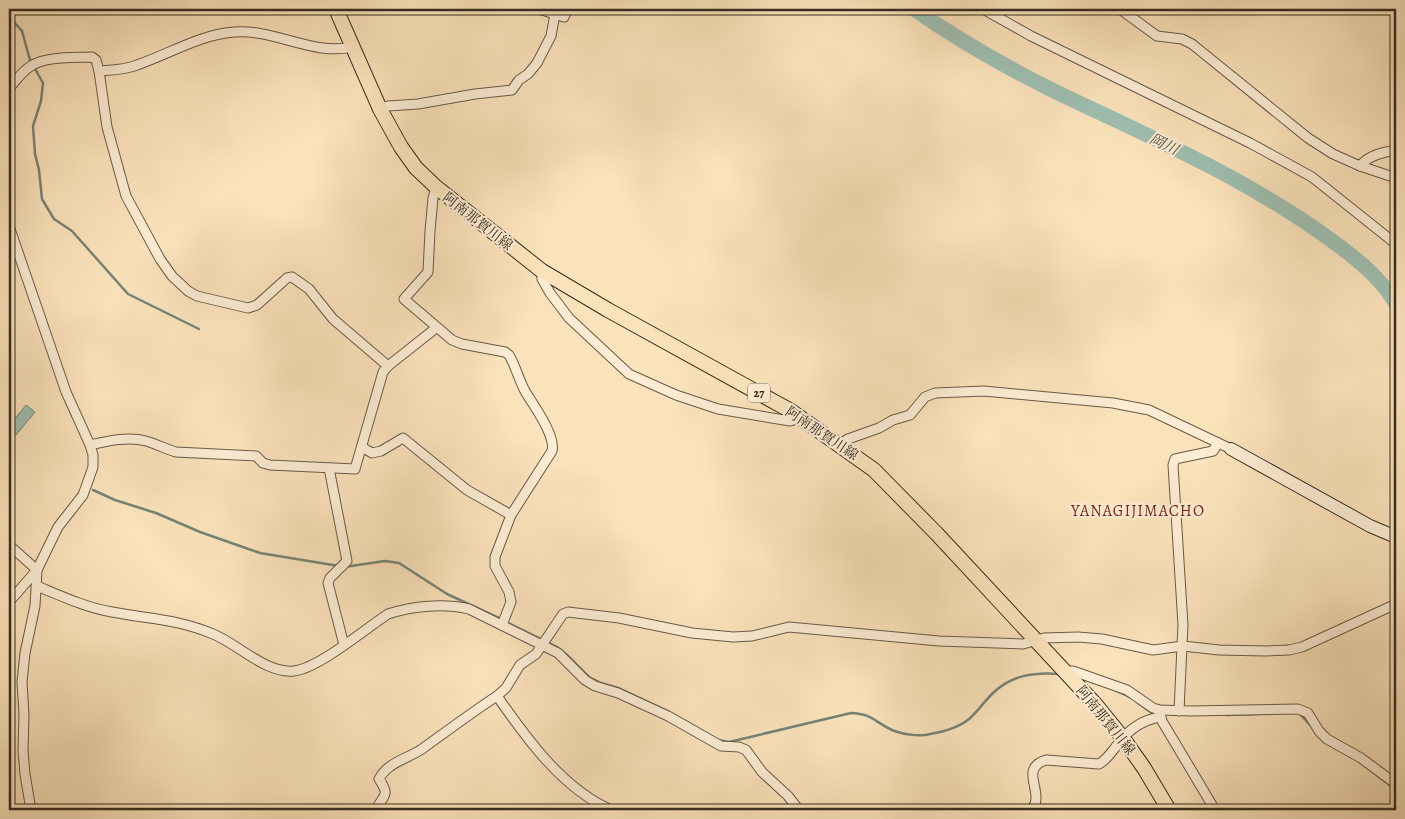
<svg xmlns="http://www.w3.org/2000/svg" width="1405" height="819" font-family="Alegreya,'Noto Serif JP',serif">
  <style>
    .water { fill: #9ebeb0; stroke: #758476 }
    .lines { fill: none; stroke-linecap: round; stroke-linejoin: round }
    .stream { stroke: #758476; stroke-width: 2.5 }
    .river { stroke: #9ebeb0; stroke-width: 15 }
    .street-casing { stroke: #685a46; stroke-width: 11 }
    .secondary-casing { stroke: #372c1f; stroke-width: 14 }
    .primary-casing { stroke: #372c1f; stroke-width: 16 }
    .street { stroke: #fcecd3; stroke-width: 9 }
    .secondary { stroke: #fcecd3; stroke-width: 12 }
    .primary { stroke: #fae2bb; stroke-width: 14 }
    .labels { text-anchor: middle; stroke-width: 4; stroke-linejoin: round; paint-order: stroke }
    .shield { fill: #fcecd3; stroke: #726655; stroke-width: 1 }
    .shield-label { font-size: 12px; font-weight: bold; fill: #372c1f }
    .street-label { font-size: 14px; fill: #372c1f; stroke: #fcecd3 }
    .water-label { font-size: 15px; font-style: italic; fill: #515043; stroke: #fcecd3 }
    .quarter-label { font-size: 16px; letter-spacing: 1px; fill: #7a1f14; stroke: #fcecd3 }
  </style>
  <rect width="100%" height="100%" fill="#fae2bb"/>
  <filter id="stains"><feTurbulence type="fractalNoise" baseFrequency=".004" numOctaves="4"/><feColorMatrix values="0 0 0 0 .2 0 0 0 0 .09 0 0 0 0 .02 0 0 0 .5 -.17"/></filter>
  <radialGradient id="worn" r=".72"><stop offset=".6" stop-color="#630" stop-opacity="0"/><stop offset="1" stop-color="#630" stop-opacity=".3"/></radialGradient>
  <!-- water -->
  <path class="water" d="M 26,405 L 35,412 L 16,435 L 9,429 L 9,426 Z"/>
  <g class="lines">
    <!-- stream -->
    <g class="stream">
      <path d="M 9,19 L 14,22 L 22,31 L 30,60 L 43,83 L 41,101 L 33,126 L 35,154 L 39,170 L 42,199 L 54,219 L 72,231 L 128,294 L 199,329"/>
      <path d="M 93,490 L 115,500 L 156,513 L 200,532 L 260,553 L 339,566"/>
      <path d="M 344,567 L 385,561 L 399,563 L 447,594 L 501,619"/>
      <path d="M 506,622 L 557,647 L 567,655 L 589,677 L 601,683 L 618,688 L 669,712 L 694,726"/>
      <path d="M 1117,691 L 1130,697"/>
      <path d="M 1138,703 L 1152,713 L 1159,714"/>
      <path d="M 1299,713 L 1311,726"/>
      <path d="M 1227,715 L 1259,714"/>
      <path d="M 718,740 L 729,742 L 851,713 C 873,714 874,722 892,730 C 901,734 920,737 930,734 C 942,732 958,728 969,719 C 977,712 984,702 992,694 C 1011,675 1034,672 1059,674"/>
      <path d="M 1377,775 L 1396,790"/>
    </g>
    <!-- river -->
    <path class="river" d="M 914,9 C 958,40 1006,67 1054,91 C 1150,137 1249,179 1335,243 C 1358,260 1381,278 1396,304"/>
    <defs>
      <g id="street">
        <path d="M 539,9 L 564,17 L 568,9"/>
        <path d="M 983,9 L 1031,36 L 1250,143 L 1312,177 L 1396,244"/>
        <path d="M 1120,9 L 1157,36 L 1182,39 L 1192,44 L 1308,138 L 1333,154 L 1360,166 L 1396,178"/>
        <path d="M 99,71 L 107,127 L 126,196 L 160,259 L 172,276 L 188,291 L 197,296 L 248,308 L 257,305 L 287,278 L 292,277 L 309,289 L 333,319 L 388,366"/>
        <path d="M 9,88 C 16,81 22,71 31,66 C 45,56 76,58 92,57 L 96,60 L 99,71 C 112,70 125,70 137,65 C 169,54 201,34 235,32 C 275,29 313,56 352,47"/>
        <path d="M 380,109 L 388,106 L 418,104 L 475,94 L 512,90 L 519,80 L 528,74 L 537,63 L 551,36 L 555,14"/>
        <path d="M 1360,166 C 1368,156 1384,151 1396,151"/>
        <path d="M 436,187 L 433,198 L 430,231 L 428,272 L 404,299 L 452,340 L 462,344 L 505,352 L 509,355 C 516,367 519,380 525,391 C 533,405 556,435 552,451 L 511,515 L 495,557 L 495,566 L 509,592 L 511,602 L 502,625"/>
        <path d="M 9,226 L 66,392 L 90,445 L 93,455 L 93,467 L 83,495 L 58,527 L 37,570 L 9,602"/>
        <path d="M 542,271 L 542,279 L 550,293 L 569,318 L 629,374 L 676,395 L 718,409 L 790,421 L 802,418"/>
        <path d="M 840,444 L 848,439 L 879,428 L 893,420 L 910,415 L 925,397 L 935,393 L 984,391 L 1113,403 L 1149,410 L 1231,449"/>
        <path d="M 90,445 C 107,441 129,436 146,441 C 156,444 166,449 176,452 L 256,456 L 263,463 L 270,465 L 355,469 L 383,372 L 388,366 L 436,328"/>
        <path d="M 362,447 L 372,453 L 381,451 L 403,438 L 467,490 L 511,515"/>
        <path d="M 329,468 L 347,561 L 330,578 L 328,583 L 344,645"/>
        <path d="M 9,545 L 37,570 L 35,606 L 25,653 L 22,682 L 24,715 L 23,751 L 25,774 L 31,810"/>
        <path d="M 37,586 C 61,596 87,608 112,612 C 148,619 178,619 213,634 C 238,644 266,674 294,671 C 319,668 365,629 388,614 C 413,606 443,603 469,609 L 558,653 L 585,680 L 595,686 L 618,693 L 668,716 L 721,746 L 739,747 L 746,750 L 762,772 L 788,796 L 799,810"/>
        <path d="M 1065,671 L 1073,671 L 1127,690 L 1153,708 L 1160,710 L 1191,711 L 1298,709 L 1308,713 L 1319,731 L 1327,739 L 1361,758 L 1396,784"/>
        <path d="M 497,696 C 527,739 562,788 611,810"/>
        <path d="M 1179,711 L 1183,625 L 1173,465 L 1175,459 L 1213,451 L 1218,443"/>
        <path d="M 1160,713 L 1162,721 L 1215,810"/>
        <path d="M 376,810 C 383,794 391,797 379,779 C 388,762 407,759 422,749 C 447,731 471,713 497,696 L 506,688 L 520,665 L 536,654 L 563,614 L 568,612 L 619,618 L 692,633 L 733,637 L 752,636 L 789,627 L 939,641 L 1023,644 L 1044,638 L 1078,637 L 1102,639 L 1153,650 L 1183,646 L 1219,650 L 1266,651 L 1289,650 L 1302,647 L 1396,604"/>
        <path d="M 1031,810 C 1047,794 1017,769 1046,760 L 1099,764 C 1108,759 1112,751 1118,744 C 1129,729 1142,720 1160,717"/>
      </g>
      <path id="secondary" d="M 1231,449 L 1370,526 L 1396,537"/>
      <path id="primary" d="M 336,9 L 380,109 L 401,147 L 416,168 L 436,187 L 542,271 L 608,310 L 791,411 L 874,470 L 937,534 L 1096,705 L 1122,737 L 1144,768 L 1169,810"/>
    </defs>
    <!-- street casing -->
    <use href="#street" class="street-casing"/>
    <!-- secondary casing -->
    <use href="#secondary" class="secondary-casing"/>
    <!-- primary casing -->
    <use href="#primary" class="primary-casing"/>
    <!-- street -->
    <use href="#street" class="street"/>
    <!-- secondary -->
    <use href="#secondary" class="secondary"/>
    <!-- primary -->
    <use href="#primary" class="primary"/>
  </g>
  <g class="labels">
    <!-- shield labels -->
    <rect class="shield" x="748" y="383.5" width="22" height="19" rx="4"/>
    <g class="shield-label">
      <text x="759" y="397">27</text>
    </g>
    <!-- street labels -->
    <g class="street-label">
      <text transform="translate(478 221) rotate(38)" y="5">阿南那賀川線</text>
      <text transform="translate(822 433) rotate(34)" y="5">阿南那賀川線</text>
      <text transform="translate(1106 720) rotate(51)" y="5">阿南那賀川線</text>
    </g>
    <!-- water labels -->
    <g class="water-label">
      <text transform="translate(1164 144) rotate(26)" y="5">岡川</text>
    </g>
    <!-- quarter labels -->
    <g class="quarter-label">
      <text x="1138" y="516">YANAGIJIMACHO</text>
    </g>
  </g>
  <!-- margin -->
  <rect width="1405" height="819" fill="none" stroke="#fae2bb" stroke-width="30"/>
  <rect x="10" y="10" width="1385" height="799" fill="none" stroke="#372c1f" stroke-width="2.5"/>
  <rect x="15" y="15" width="1375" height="789" fill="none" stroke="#372c1f"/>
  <rect width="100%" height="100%" filter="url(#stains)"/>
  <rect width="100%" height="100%" fill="url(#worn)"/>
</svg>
